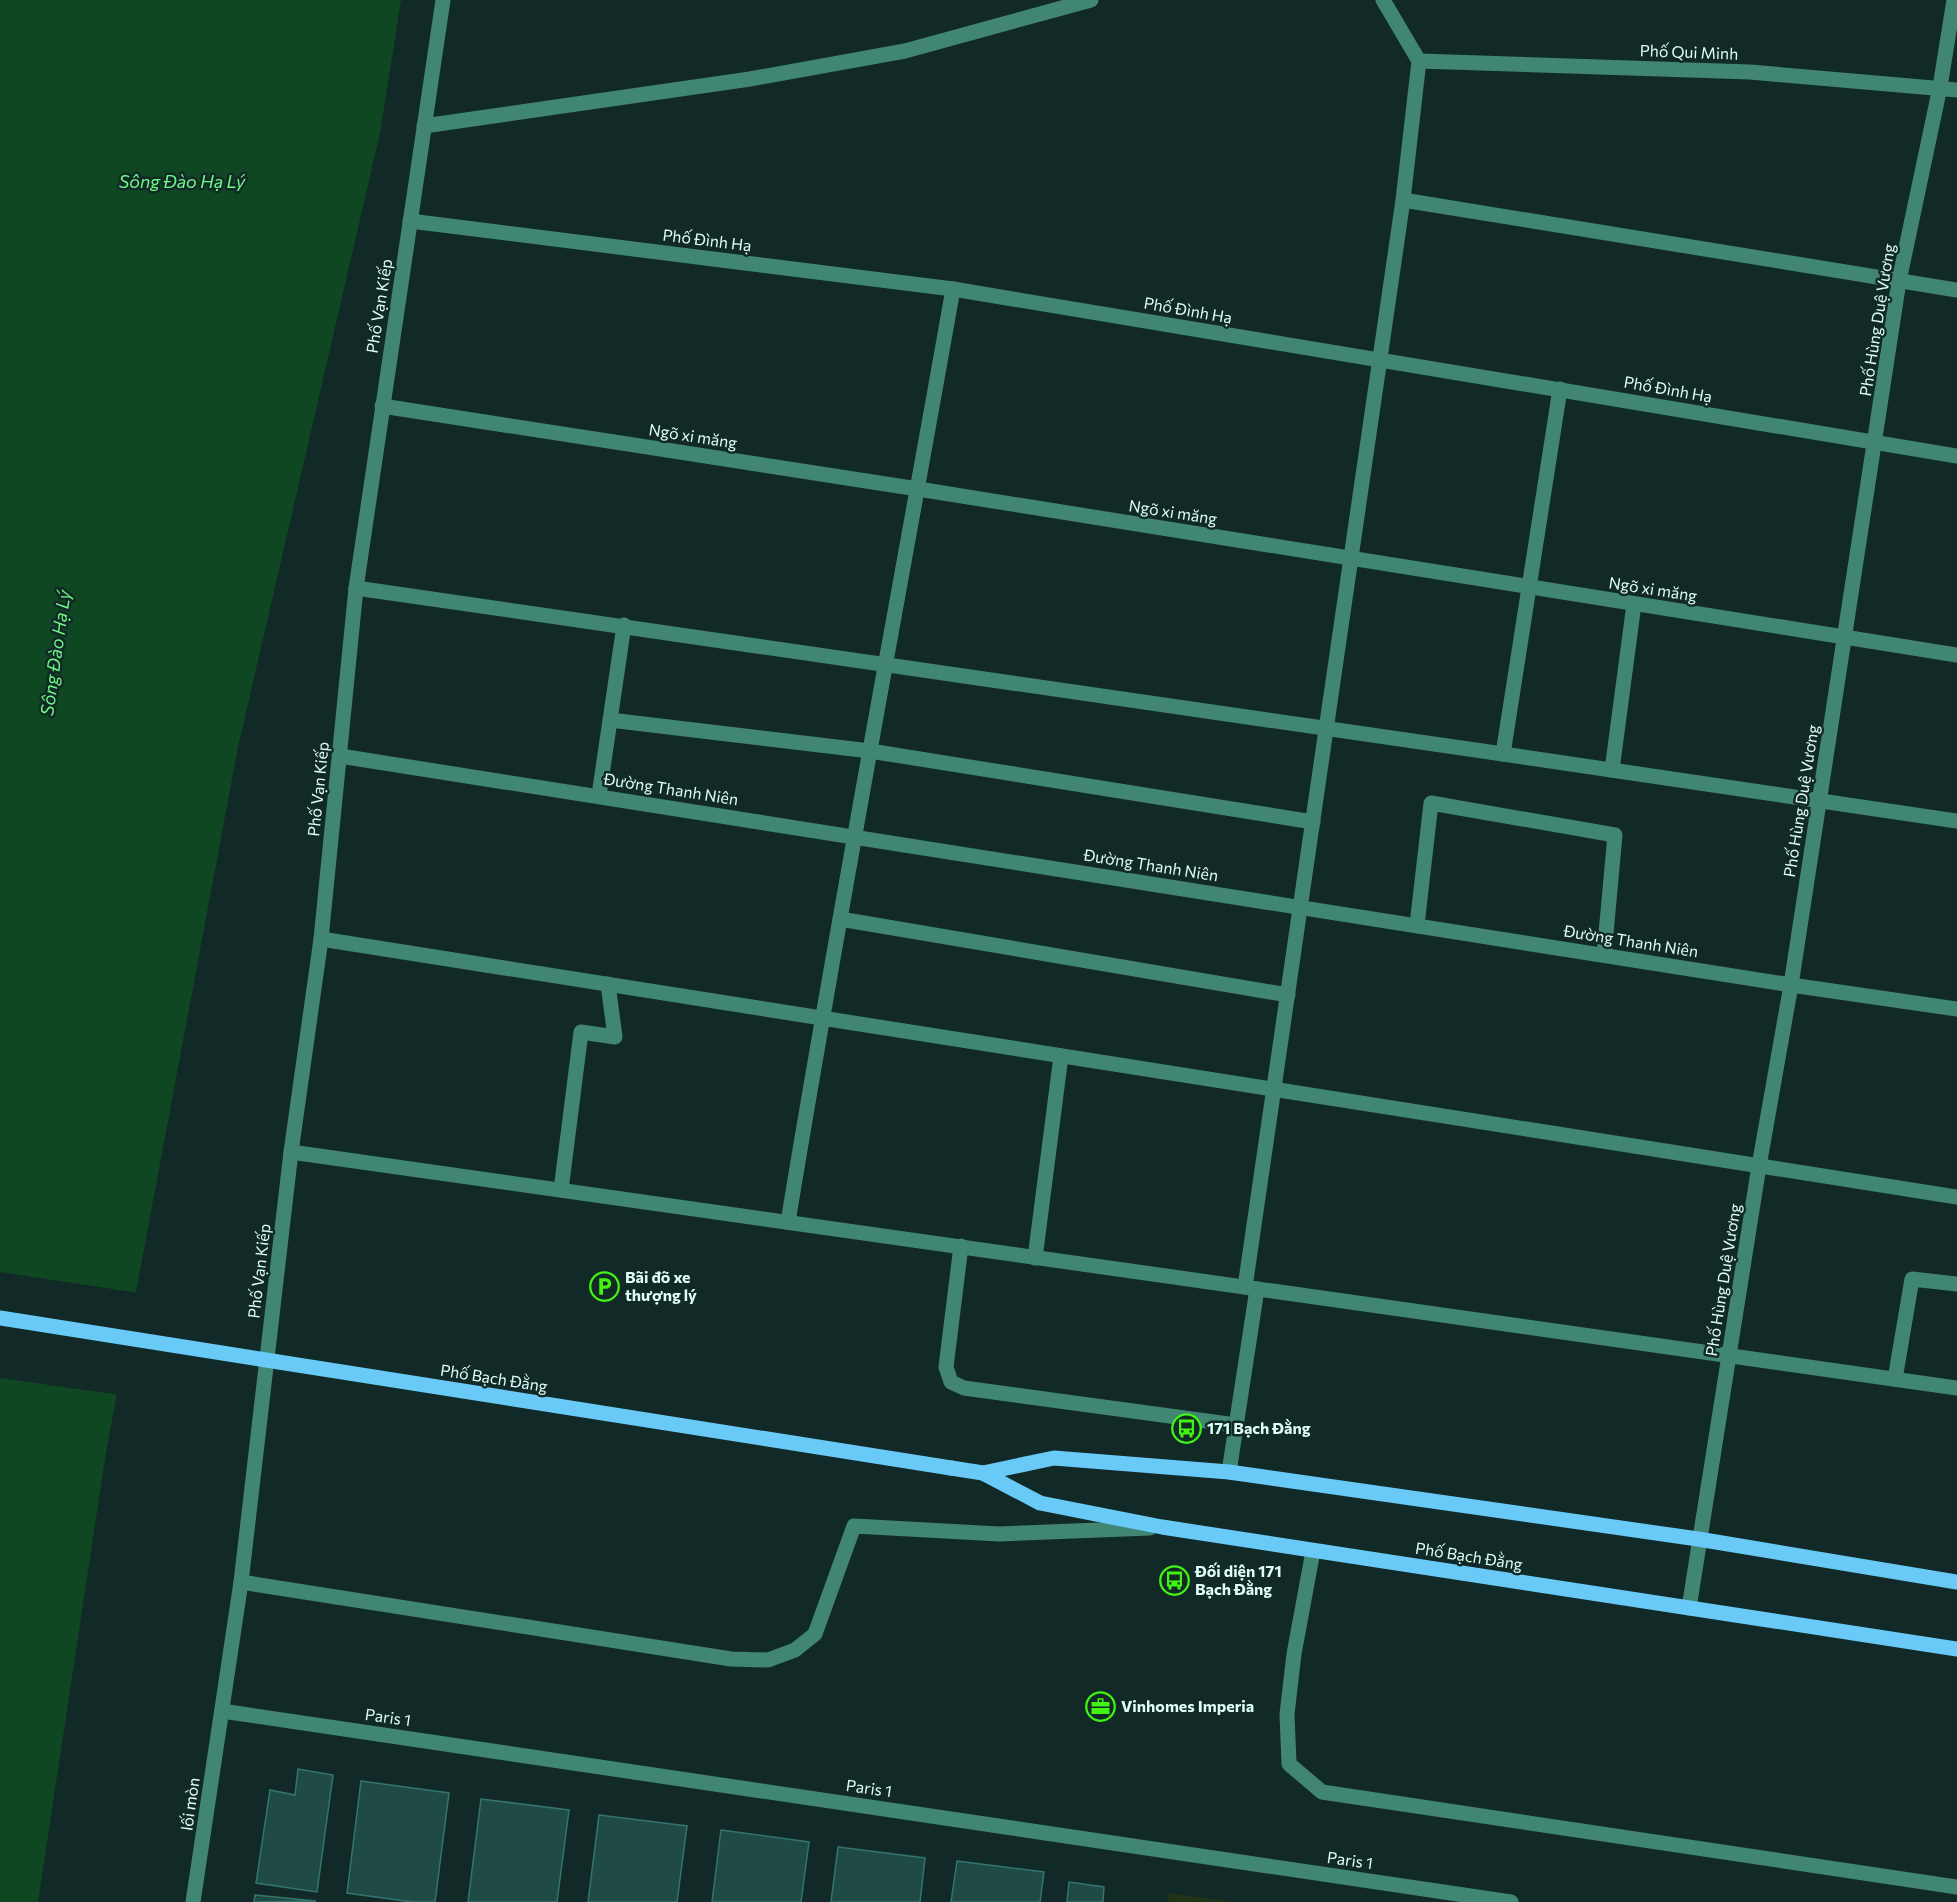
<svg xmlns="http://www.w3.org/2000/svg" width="1957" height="1902" font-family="Commissioner,sans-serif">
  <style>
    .green { fill: #203415 }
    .water { fill: #0e4721 }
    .pier { fill: #122a27 }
    .building { fill: #1f4a46; stroke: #32756e; stroke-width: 1.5 }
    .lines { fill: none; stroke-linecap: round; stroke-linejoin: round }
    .minor { stroke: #408673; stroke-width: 15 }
    .major { stroke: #69caf8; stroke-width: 15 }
    .major-bridge { stroke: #69caf8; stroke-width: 15 }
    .labels { text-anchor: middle; stroke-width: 5; stroke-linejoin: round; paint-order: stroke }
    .street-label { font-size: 16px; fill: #ddfdf7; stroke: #122a27 }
    .poi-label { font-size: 16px; font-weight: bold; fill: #ddfdf7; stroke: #122a27; text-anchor: start }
    .water-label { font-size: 18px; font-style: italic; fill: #70f885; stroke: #122a27 }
  </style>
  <rect width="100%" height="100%" fill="#122a27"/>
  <!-- green -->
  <path class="green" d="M 1169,1893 L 1232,1902 L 1168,1902 Z"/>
  <!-- water -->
  <path class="water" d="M 0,0 L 401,0 L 380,133 L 238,747 L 106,1452 L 38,1902 L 0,1902 Z"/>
  <!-- pier -->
  <path class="pier" d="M 0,1272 L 139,1293 L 120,1395 L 0,1378 Z"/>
  <!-- building -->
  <g class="building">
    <path d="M 298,1769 L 333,1775 L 317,1892 L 256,1883 L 270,1790 L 295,1795 Z"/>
    <path d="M 361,1781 L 449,1793 L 435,1902 L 412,1902 L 347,1893 Z"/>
    <path d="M 481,1799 L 569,1810 L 557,1902 L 468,1902 Z"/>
    <path d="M 599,1815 L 687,1826 L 677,1902 L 588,1902 Z"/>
    <path d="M 721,1830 L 809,1842 L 801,1902 L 712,1902 Z"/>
    <path d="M 838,1847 L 925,1858 L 920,1902 L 831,1902 Z"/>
    <path d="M 957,1861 L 1044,1872 L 1040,1902 L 951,1902 Z"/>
    <path d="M 1069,1882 L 1104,1887 L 1103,1902 L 1067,1902 Z"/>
    <path d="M 255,1895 L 316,1901 L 254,1902 Z"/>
  </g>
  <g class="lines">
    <!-- minor -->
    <g class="minor">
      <path d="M 1419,61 L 1750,72 L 1957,90"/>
      <path d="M 424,126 L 750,79 L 905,51 L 1091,0"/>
      <path d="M 1403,200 L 1957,290"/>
      <path d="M 410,221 L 953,289 L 1957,456"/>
      <path d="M 382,406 L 918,489 L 1957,655"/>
      <path d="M 356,588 L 1503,754 L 1957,821"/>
      <path d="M 610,720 L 870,751 L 1313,822"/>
      <path d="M 1503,754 L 1560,389"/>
      <path d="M 340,756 L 1791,985 L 1957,1009"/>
      <path d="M 1612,770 L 1634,604"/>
      <path d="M 599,795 L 624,625"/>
      <path d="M 840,919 L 1288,995"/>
      <path d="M 1417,925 L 1431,803 L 1615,835 L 1604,955"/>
      <path d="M 321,939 L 1957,1197"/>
      <path d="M 291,1152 L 1957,1388"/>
      <path d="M 561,1190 L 581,1032 L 615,1037 L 608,984"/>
      <path d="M 788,1222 C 839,911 898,600 953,289"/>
      <path d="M 961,1246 L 946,1367 L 951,1382 L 964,1388 L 1236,1425"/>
      <path d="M 1035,1258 L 1061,1056"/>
      <path d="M 1245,1287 L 1403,200 L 1419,61 L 1383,0"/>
      <path d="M 1895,1379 L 1912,1279 L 1957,1284"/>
      <path d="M 1229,1472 L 1257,1289"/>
      <path d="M 1313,1551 L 1294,1654 L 1287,1714 L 1289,1764 L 1322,1792 L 1957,1887"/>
      <path d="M 241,1582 L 731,1659 L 768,1660 L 795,1650 L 815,1634 L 854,1526 L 999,1534 L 1150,1528"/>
      <path d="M 1689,1608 L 1759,1166 L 1791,985 L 1899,281 L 1940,87 L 1954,0"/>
      <path d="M 222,1711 L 1511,1902"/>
      <path d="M 193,1902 L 241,1582 L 291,1152 L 321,939 L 356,588 L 443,0"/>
    </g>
    <!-- major -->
    <g class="major">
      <path d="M 951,1468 L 983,1473 L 1054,1458 L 1229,1472 L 1698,1539 L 1957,1582"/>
      <path d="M 983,1473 L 1040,1503 L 1162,1527 L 1957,1649"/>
    </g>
    <!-- major-bridge -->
    <path class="major-bridge" d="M 0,1318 L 951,1468"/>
  </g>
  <!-- icons -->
  <defs>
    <symbol id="parking-ring" viewBox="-11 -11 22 22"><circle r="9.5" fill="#122a27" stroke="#41f412" stroke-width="1.5"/><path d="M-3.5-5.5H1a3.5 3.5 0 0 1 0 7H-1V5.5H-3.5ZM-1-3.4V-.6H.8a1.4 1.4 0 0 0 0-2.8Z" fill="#41f412"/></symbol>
    <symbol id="bus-ring" viewBox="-11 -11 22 22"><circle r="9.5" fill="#122a27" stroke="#41f412" stroke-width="1.5"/><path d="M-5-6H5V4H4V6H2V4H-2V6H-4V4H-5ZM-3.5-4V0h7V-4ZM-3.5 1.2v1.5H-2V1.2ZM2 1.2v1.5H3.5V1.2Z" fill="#41f412"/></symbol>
    <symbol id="office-ring" viewBox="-11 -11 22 22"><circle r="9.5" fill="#122a27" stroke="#41f412" stroke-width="1.5"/><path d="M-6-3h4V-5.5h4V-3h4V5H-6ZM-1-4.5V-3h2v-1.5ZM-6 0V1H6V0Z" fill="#41f412"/></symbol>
  </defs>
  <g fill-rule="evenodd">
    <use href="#parking-ring" x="588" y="1270" width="33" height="33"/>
    <use href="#bus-ring" x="1170" y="1412" width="33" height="33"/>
    <use href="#bus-ring" x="1158" y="1564" width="33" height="33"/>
    <use href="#office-ring" x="1084" y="1690" width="33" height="33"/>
  </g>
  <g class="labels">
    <!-- street labels -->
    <g class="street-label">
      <text transform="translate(1689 52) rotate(2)" y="6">Phố Qui Minh</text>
      <text transform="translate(707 240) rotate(7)" y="6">Phố Đình Hạ</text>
      <text transform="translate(379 306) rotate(-81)" y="6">Phố Vạn Kiếp</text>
      <text transform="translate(1188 310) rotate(10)" y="6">Phố Đình Hạ</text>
      <text transform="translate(1877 320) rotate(-81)" y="6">Phố Hùng Duệ Vương</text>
      <text transform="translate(1668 389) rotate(10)" y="6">Phố Đình Hạ</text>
      <text transform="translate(693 436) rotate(9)" y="6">Ngõ xi măng</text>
      <text transform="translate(1173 512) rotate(9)" y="6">Ngõ xi măng</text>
      <text transform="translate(1653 589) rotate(9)" y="6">Ngõ xi măng</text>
      <text transform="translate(318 789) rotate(-84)" y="6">Phố Vạn Kiếp</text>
      <text transform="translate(671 789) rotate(9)" y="6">Đường Thanh Niên</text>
      <text transform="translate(1801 801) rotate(-81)" y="6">Phố Hùng Duệ Vương</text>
      <text transform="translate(1151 865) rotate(9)" y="6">Đường Thanh Niên</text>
      <text transform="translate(1631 941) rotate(9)" y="6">Đường Thanh Niên</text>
      <text transform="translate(259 1271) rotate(-83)" y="6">Phố Vạn Kiếp</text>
      <text transform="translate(1723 1280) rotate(-81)" y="6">Phố Hùng Duệ Vương</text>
      <text transform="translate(494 1378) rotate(9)" y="6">Phố Bạch Đằng</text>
      <text transform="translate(1469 1556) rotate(9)" y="6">Phố Bạch Đằng</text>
      <text transform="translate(388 1717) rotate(8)" y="6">Paris 1</text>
      <text transform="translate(869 1788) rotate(8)" y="6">Paris 1</text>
      <text transform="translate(190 1804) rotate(-82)" y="6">lối mòn</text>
      <text transform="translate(1350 1860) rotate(8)" y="6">Paris 1</text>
    </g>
    <!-- poi labels -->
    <g class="poi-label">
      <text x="625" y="1283">Bãi đõ xe<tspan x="625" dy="18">thượng lý</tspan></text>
      <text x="1207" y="1434">171 Bạch Đằng</text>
      <text x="1195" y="1577">Đối diện 171<tspan x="1195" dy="18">Bạch Đằng</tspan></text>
      <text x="1121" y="1712">Vinhomes Imperia</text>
    </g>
    <!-- water labels -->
    <g class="water-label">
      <text x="182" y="188">Sông Đào Hạ Lý</text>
      <text transform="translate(56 653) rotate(-82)" y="6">Sông Đào Hạ Lý</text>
    </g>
  </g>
</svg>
